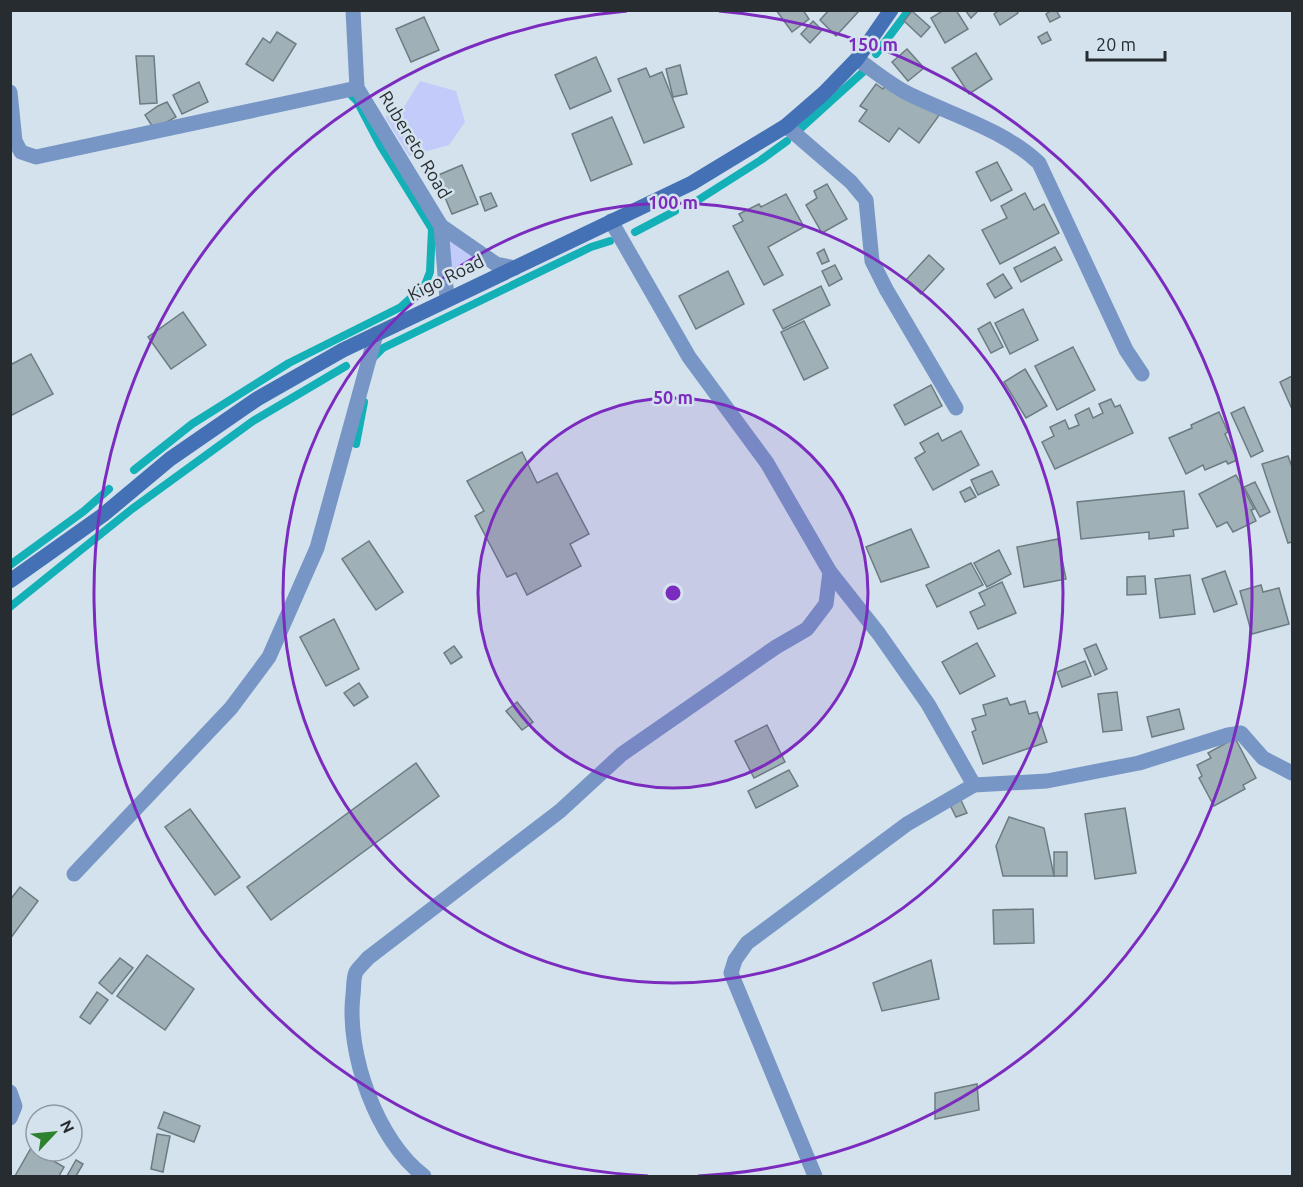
<svg xmlns="http://www.w3.org/2000/svg" width="1303" height="1187" font-family="Ubuntu,sans-serif">
  <style>
    .green { fill: #c3cbfb }
    .lines { fill: none; stroke-linecap: round; stroke-linejoin: round }
    .stream { stroke: #13b0b8; stroke-width: 8 }
    .building { fill: #9fb0b6; stroke: #6c7c82; stroke-width: 1.5 }
    .street { stroke: #7796c5; stroke-width: 15 }
    .secondary { stroke: #4471b5; stroke-width: 15 }
    .ring { fill: none; stroke: #7b2cbf; stroke-width: 3 }
    .labels { text-anchor: middle; stroke-width: 5; stroke-linejoin: round; paint-order: stroke }
    .street-label { font-size: 18px; fill: #272c30; stroke: #d3e2ec }
    .centre { fill: #7b2cbf; stroke: #d3e2ec; stroke-width: 3 }
    .ring-label { font-size: 18px; text-anchor: middle; font-weight: bold; fill: #7b2cbf; stroke: #d3e2ec; stroke-width: 5; stroke-linejoin: round; paint-order: stroke }
  </style>
  <rect width="100%" height="100%" fill="#d3e2ec"/>
  <!-- green -->
  <g class="green">
    <path d="M 420,81 L 456,91 L 465,122 L 449,145 L 409,156 L 385,117 L 402,110 Z"/>
    <path d="M 447,236 L 473,256 L 477,263 L 474,271 L 448,279 Z"/>
  </g>
  <g class="lines">
    <!-- stream -->
    <g class="stream">
      <path d="M 876,54 L 909,10"/>
      <path d="M 800,129 L 863,72"/>
      <path d="M 695,202 L 761,160 L 787,141"/>
      <path d="M 635,232 L 675,211"/>
      <path d="M 373,358 L 383,348 L 591,247 L 610,241"/>
      <path d="M 356,444 L 364,402"/>
      <path d="M 134,470 L 192,424 L 289,363 L 401,307 L 425,285 L 430,272 L 432,229 L 380,145 L 357,101 L 352,96"/>
      <path d="M 10,565 L 84,511 L 109,489"/>
      <path d="M 10,607 L 132,509 L 253,421 L 346,366"/>
    </g>
  </g>
  <!-- building -->
  <g class="building">
    <path d="M 776,10 L 803,10 L 809,19 L 792,32 Z"/>
    <path d="M 829,10 L 857,10 L 858,12 L 836,36 L 820,20 Z"/>
    <path d="M 944,10 L 956,10 L 968,29 L 945,43 L 931,18 Z"/>
    <path d="M 965,10 L 979,10 L 971,18 Z"/>
    <path d="M 1000,10 L 1016,10 L 1018,13 L 1000,25 L 994,14 Z"/>
    <path d="M 1052,10 L 1056,10 L 1060,17 L 1050,22 L 1046,14 Z"/>
    <path d="M 912,11 L 930,27 L 921,37 L 904,21 Z"/>
    <path d="M 424,17 L 439,50 L 411,62 L 396,29 Z"/>
    <path d="M 813,21 L 822,30 L 810,43 L 801,34 Z"/>
    <path d="M 277,32 L 296,44 L 273,81 L 246,64 L 263,38 L 270,43 Z"/>
    <path d="M 1047,32 L 1051,40 L 1042,44 L 1038,37 Z"/>
    <path d="M 907,49 L 924,68 L 908,81 L 892,62 Z"/>
    <path d="M 976,53 L 992,79 L 969,94 L 952,68 Z"/>
    <path d="M 136,56 L 154,56 L 157,103 L 140,104 Z"/>
    <path d="M 596,57 L 611,91 L 570,109 L 555,75 Z"/>
    <path d="M 680,65 L 687,94 L 673,97 L 666,69 Z"/>
    <path d="M 646,68 L 650,77 L 662,72 L 684,127 L 644,143 L 618,79 Z"/>
    <path d="M 890,79 L 940,114 L 919,143 L 899,128 L 889,142 L 859,121 L 867,110 L 860,106 L 876,84 L 883,89 Z"/>
    <path d="M 199,82 L 208,102 L 182,114 L 173,95 Z"/>
    <path d="M 167,102 L 176,117 L 154,129 L 145,115 L 158,106 Z"/>
    <path d="M 612,117 L 632,164 L 591,181 L 572,134 Z"/>
    <path d="M 997,162 L 1012,190 L 991,201 L 976,172 Z"/>
    <path d="M 462,165 L 478,204 L 452,214 L 436,176 Z"/>
    <path d="M 827,184 L 847,219 L 822,233 L 806,205 L 817,198 L 814,191 Z"/>
    <path d="M 491,193 L 497,206 L 485,211 L 480,197 Z"/>
    <path d="M 1025,193 L 1034,210 L 1044,204 L 1059,233 L 1000,264 L 982,230 L 1007,218 L 1001,206 Z"/>
    <path d="M 786,194 L 804,227 L 768,247 L 783,275 L 764,285 L 733,226 L 743,221 L 739,214 L 759,204 L 761,207 Z"/>
    <path d="M 1055,247 L 1062,260 L 1021,282 L 1014,268 Z"/>
    <path d="M 824,249 L 829,261 L 822,264 L 817,253 Z"/>
    <path d="M 929,255 L 944,269 L 921,294 L 906,280 Z"/>
    <path d="M 835,265 L 842,279 L 829,286 L 822,271 Z"/>
    <path d="M 728,271 L 744,304 L 696,329 L 679,296 Z"/>
    <path d="M 1003,274 L 1012,288 L 995,298 L 987,284 Z"/>
    <path d="M 821,286 L 830,305 L 783,329 L 773,310 Z"/>
    <path d="M 1023,309 L 1038,340 L 1010,354 L 995,323 Z"/>
    <path d="M 183,312 L 206,345 L 171,369 L 148,337 Z"/>
    <path d="M 804,321 L 828,368 L 804,380 L 781,332 Z"/>
    <path d="M 990,322 L 1003,347 L 991,353 L 978,329 Z"/>
    <path d="M 1073,347 L 1095,390 L 1057,410 L 1035,366 Z"/>
    <path d="M 31,354 L 53,394 L 10,416 L 10,365 Z"/>
    <path d="M 1025,369 L 1047,406 L 1026,418 L 1004,382 Z"/>
    <path d="M 1292,376 L 1292,409 L 1280,382 Z"/>
    <path d="M 931,385 L 942,406 L 905,425 L 894,405 Z"/>
    <path d="M 1111,399 L 1115,407 L 1120,405 L 1133,433 L 1055,469 L 1042,442 L 1054,436 L 1050,427 L 1065,420 L 1069,429 L 1079,425 L 1075,415 L 1089,408 L 1093,418 L 1103,413 L 1099,404 Z"/>
    <path d="M 1244,407 L 1263,451 L 1251,457 L 1231,413 Z"/>
    <path d="M 1219,412 L 1228,432 L 1225,434 L 1237,460 L 1228,464 L 1226,461 L 1205,470 L 1203,465 L 1186,474 L 1169,438 L 1192,428 L 1191,425 Z"/>
    <path d="M 961,431 L 979,465 L 933,490 L 915,458 L 925,452 L 920,443 L 938,433 L 942,441 Z"/>
    <path d="M 522,452 L 537,483 L 557,473 L 589,534 L 570,544 L 581,566 L 527,595 L 516,573 L 507,577 L 475,516 L 484,511 L 467,481 Z"/>
    <path d="M 1288,456 L 1292,467 L 1292,542 L 1288,543 L 1262,464 Z"/>
    <path d="M 992,471 L 999,485 L 978,495 L 971,480 Z"/>
    <path d="M 1236,475 L 1254,509 L 1251,510 L 1256,521 L 1233,532 L 1227,522 L 1217,527 L 1199,494 Z"/>
    <path d="M 1255,482 L 1270,512 L 1260,517 L 1244,487 Z"/>
    <path d="M 970,487 L 976,497 L 965,502 L 960,492 Z"/>
    <path d="M 1184,491 L 1188,528 L 1173,530 L 1174,536 L 1149,539 L 1149,532 L 1081,539 L 1077,502 Z"/>
    <path d="M 911,529 L 929,567 L 881,582 L 866,547 Z"/>
    <path d="M 1058,539 L 1066,579 L 1024,587 L 1017,547 Z"/>
    <path d="M 369,541 L 403,592 L 376,610 L 342,559 Z"/>
    <path d="M 999,550 L 1011,574 L 987,587 L 974,563 Z"/>
    <path d="M 971,563 L 983,585 L 937,607 L 926,585 Z"/>
    <path d="M 1225,571 L 1237,604 L 1214,612 L 1202,579 Z"/>
    <path d="M 1190,575 L 1195,614 L 1160,618 L 1155,579 Z"/>
    <path d="M 1145,576 L 1146,594 L 1127,595 L 1127,577 Z"/>
    <path d="M 1002,582 L 1016,613 L 978,629 L 970,612 L 985,605 L 979,593 Z"/>
    <path d="M 1261,585 L 1263,592 L 1279,588 L 1289,624 L 1252,634 L 1240,591 Z"/>
    <path d="M 334,619 L 359,669 L 326,686 L 300,637 Z"/>
    <path d="M 977,643 L 995,676 L 960,694 L 942,662 Z"/>
    <path d="M 1096,644 L 1107,669 L 1095,675 L 1084,649 Z"/>
    <path d="M 454,646 L 462,657 L 451,664 L 444,653 Z"/>
    <path d="M 1085,661 L 1091,676 L 1062,687 L 1057,672 Z"/>
    <path d="M 359,683 L 368,697 L 354,706 L 344,693 Z"/>
    <path d="M 1117,692 L 1122,730 L 1103,732 L 1098,694 Z"/>
    <path d="M 1007,698 L 1010,705 L 1025,701 L 1029,714 L 1037,712 L 1047,742 L 983,764 L 972,732 L 976,730 L 972,719 L 986,715 L 983,705 Z"/>
    <path d="M 517,702 L 533,722 L 522,730 L 506,711 Z"/>
    <path d="M 1179,709 L 1184,729 L 1152,737 L 1147,717 Z"/>
    <path d="M 767,725 L 785,762 L 754,778 L 735,741 Z"/>
    <path d="M 1235,738 L 1256,778 L 1243,785 L 1245,789 L 1214,806 L 1199,778 L 1202,776 L 1197,765 L 1211,758 L 1208,753 Z"/>
    <path d="M 416,763 L 439,796 L 271,920 L 247,887 Z"/>
    <path d="M 789,770 L 798,786 L 756,808 L 748,791 Z"/>
    <path d="M 959,796 L 967,813 L 956,817 L 948,801 Z"/>
    <path d="M 1125,808 L 1136,873 L 1095,879 L 1085,814 Z"/>
    <path d="M 190,809 L 240,877 L 215,895 L 165,827 Z"/>
    <path d="M 1009,817 L 1044,828 L 1054,876 L 1003,876 L 996,846 Z"/>
    <rect x="1054" y="852" width="13" height="24"/>
    <path d="M 20,887 L 38,901 L 10,939 L 10,900 Z"/>
    <path d="M 1033,909 L 1034,943 L 994,944 L 993,910 Z"/>
    <path d="M 147,955 L 194,989 L 165,1030 L 117,996 Z"/>
    <path d="M 120,958 L 133,968 L 112,994 L 99,983 Z"/>
    <path d="M 931,960 L 939,999 L 882,1011 L 873,983 Z"/>
    <path d="M 97,992 L 108,1000 L 90,1024 L 80,1017 Z"/>
    <path d="M 977,1084 L 979,1110 L 935,1119 L 935,1093 Z"/>
    <path d="M 164,1112 L 200,1126 L 194,1142 L 158,1128 Z"/>
    <path d="M 157,1134 L 170,1136 L 163,1172 L 151,1169 Z"/>
    <path d="M 31,1148 L 64,1167 L 59,1176 L 15,1176 Z"/>
    <path d="M 76,1160 L 83,1164 L 76,1176 L 67,1176 Z"/>
  </g>
  <g class="lines">
    <!-- street -->
    <g class="street">
      <path d="M 353,10 L 357,88 L 441,226 L 447,299"/>
      <path d="M 857,59 C 873,70 890,84 907,93 C 951,115 1003,129 1039,163 L 1126,350 L 1142,374"/>
      <path d="M 10,92 L 15,141 L 21,152 L 36,157 L 357,88"/>
      <path d="M 786,126 L 851,182 L 866,200 L 872,261 L 886,289 L 956,408"/>
      <path d="M 611,221 L 689,357 L 767,463 L 830,572 L 879,634 L 928,704 L 974,785"/>
      <path d="M 441,226 L 496,264 L 515,268"/>
      <path d="M 74,874 L 231,708 L 269,657 L 317,548 L 376,334"/>
      <path d="M 10,1092 L 15,1106 L 10,1118"/>
      <path d="M 424,1176 C 377,1141 346,1053 353,995 C 354,988 353,978 356,972 C 359,967 364,963 368,958 L 560,811 L 622,754 L 776,647 L 807,629 L 826,604 L 830,572"/>
      <path d="M 815,1176 L 731,973 L 735,960 L 747,943 L 907,824 L 974,785 L 1047,781 L 1139,763 L 1228,735 L 1241,733 L 1263,758 L 1292,773"/>
    </g>
    <!-- secondary -->
    <path class="secondary" d="M 10,581 L 103,515 L 170,459 L 257,399 L 343,350 L 692,183 L 786,126 L 824,93 L 857,59 L 891,10"/>
  </g>
  <!-- distance rings -->
  <circle cx="673" cy="593" r="195" fill="#7b2cbf" fill-opacity=".12"/>
  <g class="ring">
    <circle cx="673" cy="593" r="195"/>
    <circle cx="673" cy="593" r="390"/>
    <path d="M648 1176A584 584 0 0 1 627 11M719 11A584 584 0 0 1 698 1176"/>
  </g>
  <g class="labels">
    <!-- street labels -->
    <g class="street-label">
      <text transform="translate(415 145) rotate(59)" y="6">Rubereto Road</text>
      <text transform="translate(446 278) rotate(-26)" y="6">Kigo Road</text>
    </g>
  </g>
  <circle cx="673" cy="593" r="9" class="centre"/>
  <g class="ring-label">
    <text x="873" y="51">150 m</text>
    <text x="673" y="209">100 m</text>
    <text x="673" y="404">50 m</text>
  </g>
  <!-- border -->
  <rect width="1303" height="1187" fill="none" stroke="#272c30" stroke-width="24"/>
  <!-- north arrow -->
  <g transform="translate(54 1133) rotate(64)"><circle r="28" fill="#d3e2ec" stroke="#8e99a1" stroke-width="1.5"/>
  <path d="M0-4.5L10 22L0 15L-10 22Z" fill="#2e812e"/>
  <text y="-9" font-size="16" font-weight="bold" text-anchor="middle" fill="#272c30">N</text>
  </g>
  <!-- scale -->
  <path d="M1087 51v9h78v-9" fill="none" stroke="#272c30" stroke-width="3"/>
  <text x="1096" y="51" font-size="18" fill="#272c30" stroke="#d3e2ec" stroke-width="4.5" paint-order="stroke">20 m</text>
</svg>
